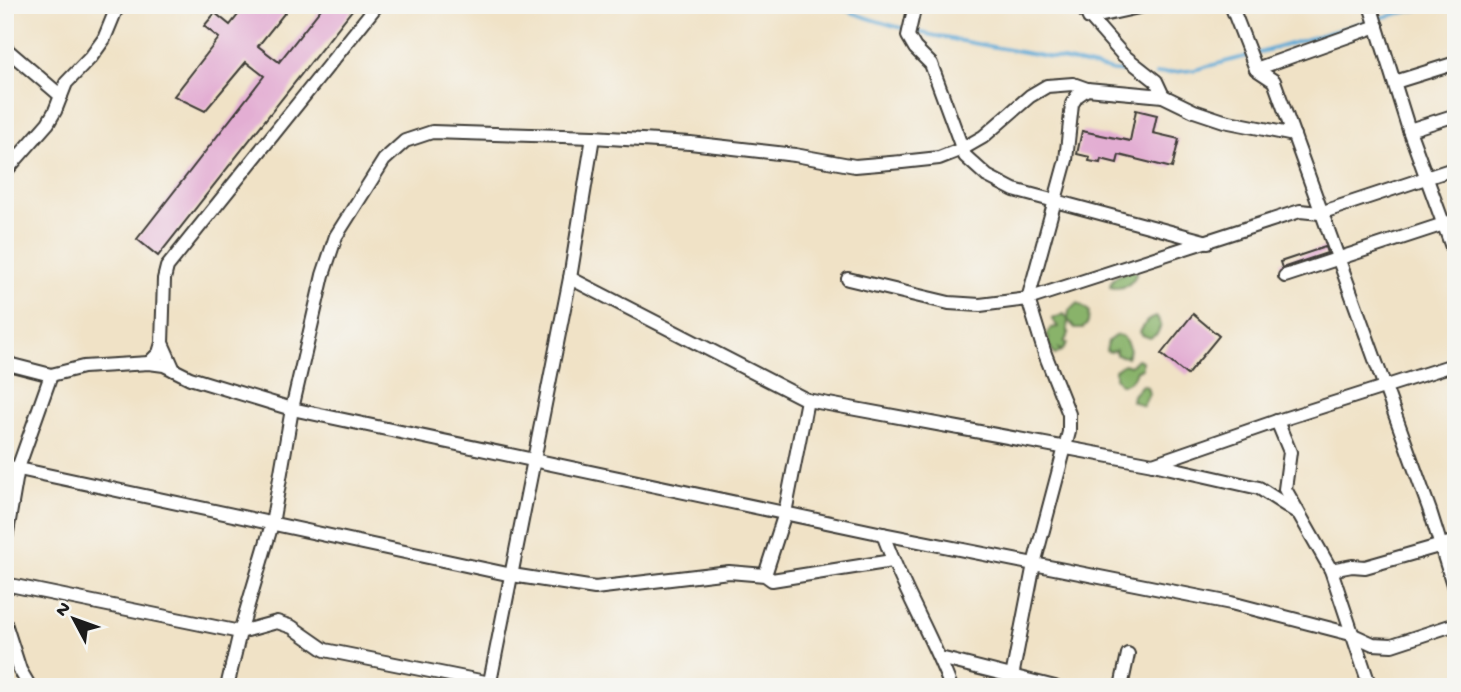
<svg xmlns="http://www.w3.org/2000/svg" width="1461" height="692" font-family="'Gochi Hand',sans-serif">
  <style>
    .forest { fill: #89b36b; stroke: #526844; stroke-width: 2 }
    .lines { fill: none; stroke-linecap: round; stroke-linejoin: round }
    .stream { stroke: #5da9d6; stroke-width: 3.5 }
    .building { fill: #e3aed3 }
    .minor-casing { stroke: #3c3a36; stroke-width: 16 }
    .minor { stroke: #fff; stroke-width: 12 }
  </style>
  <rect width="100%" height="100%" fill="#f6f6f2"/>
  <filter id="ink" filterUnits="userSpaceOnUse"><feTurbulence type="fractalNoise" baseFrequency=".0143" numOctaves="2"/><feDisplacementMap in="SourceGraphic" scale="14" xChannelSelector="R" yChannelSelector="G"/><feConvolveMatrix kernelMatrix="1 2 1 2 8 2 1 2 1" color-interpolation-filters="sRGB"/></filter>
  <filter id="wash" filterUnits="userSpaceOnUse"><feTurbulence type="fractalNoise" baseFrequency=".00686" numOctaves="4" result="noise"/><feDisplacementMap in="SourceGraphic" scale="28" xChannelSelector="R" yChannelSelector="G"/><feGaussianBlur stdDeviation="1.57" result="paint"/><feColorMatrix in="noise" values="0 0 0 0 0 0 0 0 0 0 0 0 0 0 0 0 0 1.4 0 .05"/><feComposite in="paint" operator="in"/></filter>
  <g filter="url(#wash)">
    <rect width="100%" height="100%" fill="#f0e2c6"/>
    <!-- forest -->
    <g class="forest">
      <path d="M 1133,270 L 1137,273 C 1131,285 1124,290 1110,287 C 1111,275 1123,273 1133,270 Z"/>
      <path d="M 1078,303 L 1089,311 L 1088,323 L 1083,328 L 1075,328 L 1068,320 L 1067,330 L 1069,334 L 1064,342 L 1067,343 L 1062,351 L 1059,349 L 1060,352 L 1055,355 L 1048,343 L 1049,337 L 1046,335 L 1051,328 L 1058,327 L 1052,319 L 1064,314 L 1068,319 L 1069,310 Z"/>
      <path d="M 1157,317 L 1161,325 L 1157,334 L 1150,338 L 1142,335 L 1140,332 C 1145,324 1146,319 1157,317 Z"/>
      <path d="M 1116,335 L 1122,336 C 1126,339 1128,345 1130,350 L 1127,357 L 1116,355 L 1116,350 L 1111,352 L 1106,351 L 1108,341 Z"/>
      <path d="M 1137,359 L 1142,361 L 1142,369 L 1136,370 C 1134,378 1129,385 1120,384 L 1115,378 L 1115,370 L 1124,364 L 1130,366 Z"/>
      <path d="M 1142,385 L 1147,387 L 1149,394 L 1143,406 L 1132,401 L 1133,395 Z"/>
    </g>
    <g class="lines">
      <!-- stream -->
      <g class="stream">
        <path d="M 833,5 C 918,42 1023,47 1113,71 L 1138,73"/>
        <path d="M 1255,54 L 1375,19 L 1436,5"/>
        <path d="M 1156,74 L 1194,70 L 1247,56"/>
      </g>
    </g>
    <g id="blocks">
      <!-- building -->
      <g class="building">
        <path d="M 246,5 L 291,5 L 258,46 L 279,62 L 324,5 L 356,5 L 158,256 L 137,239 L 264,76 L 246,62 L 205,111 L 174,96 L 219,38 L 204,26 L 215,13 L 230,25 Z"/>
        <path d="M 1136,110 L 1157,115 L 1153,133 L 1179,139 L 1172,168 L 1119,155 L 1117,163 L 1101,159 L 1100,163 L 1089,161 L 1090,157 L 1077,154 L 1082,131 L 1130,141 Z"/>
        <path d="M 1325,247 L 1327,253 L 1282,268 L 1280,262 Z"/>
        <path d="M 1193,314 L 1219,336 L 1187,375 L 1161,354 Z"/>
      </g>
    </g>
  </g>
  <g filter="url(#ink)">
    <use href="#blocks" fill-opacity="0" stroke="#3c3a36" stroke-width="2"/>
    <g class="lines">
      <defs>
        <g id="minor">
          <path d="M 915,5 L 908,36 L 915,48 L 931,64 L 965,156 L 987,176 L 1014,190 L 1208,242"/>
          <path d="M 1079,5 L 1123,55 L 1156,81 L 1163,96"/>
          <path d="M 1231,5 L 1256,69 L 1274,81 L 1430,511 L 1456,594"/>
          <path d="M 1370,5 L 1409,130 L 1456,258"/>
          <path d="M 1089,18 L 1148,5"/>
          <path d="M 5,48 L 61,96"/>
          <path d="M 1256,69 L 1377,26"/>
          <path d="M 1395,82 L 1456,63"/>
          <path d="M 1409,130 L 1456,115"/>
          <path d="M 5,172 L 48,123 L 55,111 L 66,83 L 91,57 L 104,39 L 118,5"/>
          <path d="M 1285,276 L 1456,220"/>
          <path d="M 570,278 L 807,400 L 1153,464 L 1259,488 L 1298,513"/>
          <path d="M 848,279 L 949,303 L 980,305 L 1028,299 L 1300,211 L 1320,213 L 1456,168"/>
          <path d="M 162,343 L 164,279 L 167,267 L 377,5"/>
          <path d="M 5,359 L 12,365 L 51,375 L 83,367 L 149,363 L 164,365 L 190,378 L 292,409 L 883,534 L 1231,603 L 1351,634 L 1373,644 L 1392,645 L 1456,624"/>
          <path d="M 149,363 L 159,353 L 162,343 L 174,370"/>
          <path d="M 1277,421 L 1290,452 L 1285,489 L 1331,570 L 1370,687"/>
          <path d="M 1153,464 L 1277,421 L 1456,364"/>
          <path d="M 5,466 L 512,575 L 595,588 L 729,572 L 765,575 L 772,580 L 892,561"/>
          <path d="M 883,534 C 901,586 931,634 951,687"/>
          <path d="M 5,544 L 18,468 L 51,375"/>
          <path d="M 1331,570 L 1352,566 L 1365,567 L 1456,541"/>
          <path d="M 765,575 L 785,513 L 807,400"/>
          <path d="M 5,584 L 240,632 L 272,524 L 292,409 L 323,275 L 336,236 L 384,160 L 405,141 L 432,132 L 593,137 L 690,143 L 795,155 L 855,166 L 902,162 L 939,158 L 962,149 L 983,137 L 1030,96 L 1047,86 L 1073,84 L 1087,89"/>
          <path d="M 5,623 L 20,670 L 30,687"/>
          <path d="M 940,658 L 1055,687"/>
          <path d="M 227,687 L 240,632 L 277,622 L 292,627 L 325,650 L 490,683"/>
          <path d="M 489,687 L 570,278 L 593,137"/>
          <path d="M 1010,687 L 1034,564 L 1069,432 L 1069,414 L 1045,354 L 1028,299 L 1066,160 L 1072,104 L 1077,96 L 1087,89 L 1163,96 L 1194,111 L 1224,121 L 1294,135"/>
          <path d="M 1121,687 L 1128,654"/>
        </g>
      </defs>
      <!-- minor casing -->
      <use href="#minor" class="minor-casing"/>
      <!-- minor -->
      <use href="#minor" class="minor"/>
    </g>
  </g>
  <!-- margin -->
  <rect width="1461" height="692" fill="none" stroke="#f6f6f2" stroke-width="28"/>
  <!-- north arrow -->
  <g transform="translate(74 619) rotate(311)" stroke="#f6f6f2" stroke-width="5" paint-order="stroke">
  <path d="M0-5L12 26L0 18L-12 26Z" fill="#1c1c1c"/>
  <text y="-10" font-size="19" font-weight="bold" text-anchor="middle" fill="#1c1c1c">N</text>
  </g>
</svg>
